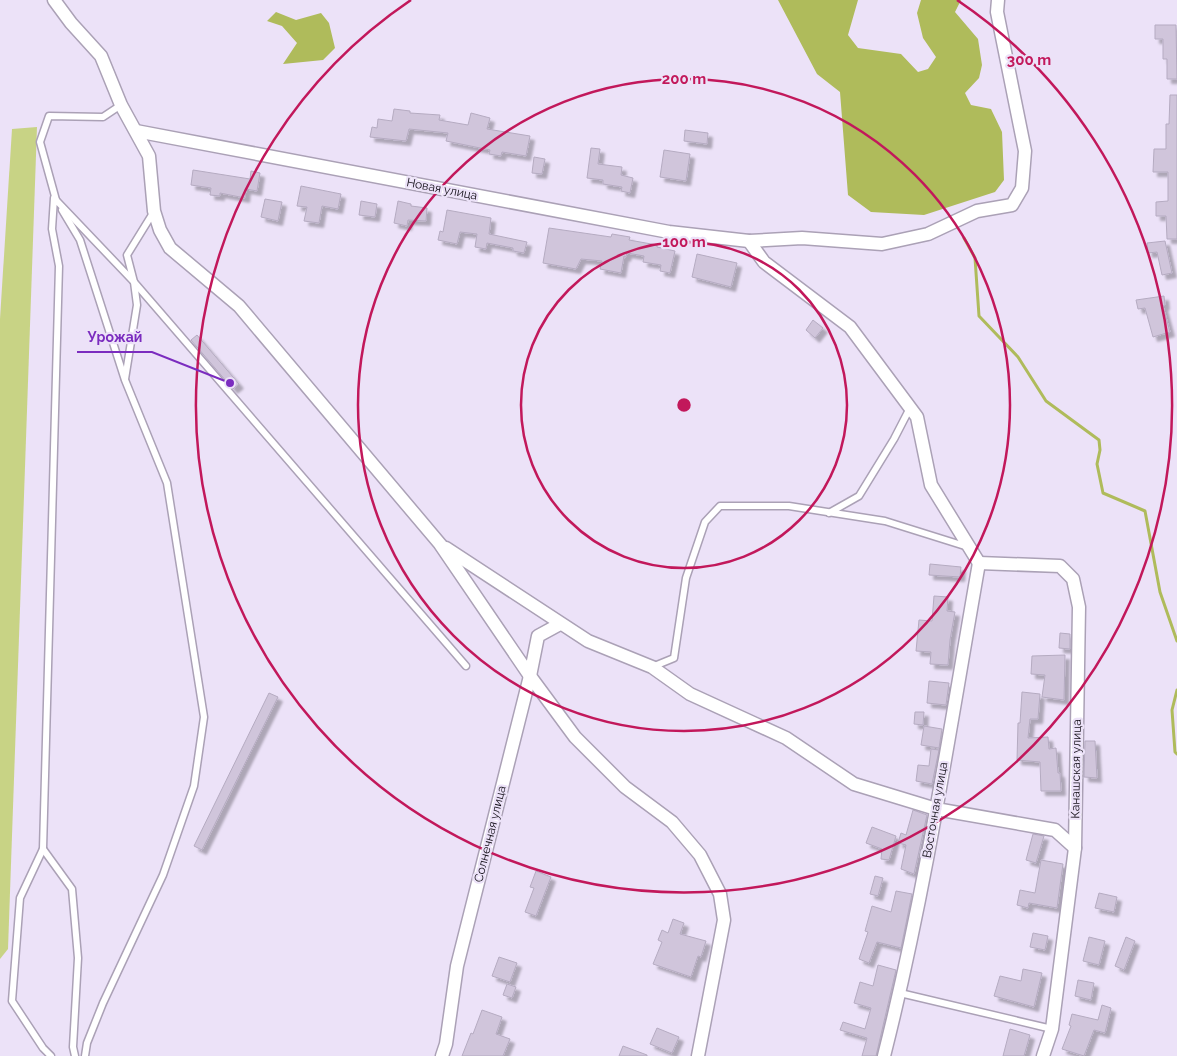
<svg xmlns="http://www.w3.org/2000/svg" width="1177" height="1056" font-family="Raleway,sans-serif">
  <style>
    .green { fill: #c8d385 }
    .water { fill: #afbb5b }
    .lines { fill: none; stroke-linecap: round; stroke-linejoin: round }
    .stream { stroke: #afbb5b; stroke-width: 3 }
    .building { fill: #d0c5db; stroke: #b5abc1; filter: url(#shadow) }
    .lane-casing { stroke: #aba1b6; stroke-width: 9 }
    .street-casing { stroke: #aba1b6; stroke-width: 15 }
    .lane { stroke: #fff; stroke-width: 6 }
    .street { stroke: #fff; stroke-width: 12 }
    .ring { fill: none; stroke: #c2185b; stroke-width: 2.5 }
    .labels { text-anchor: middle; stroke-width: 4.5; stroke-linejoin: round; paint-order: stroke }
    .street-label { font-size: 12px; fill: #110d15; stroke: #ece2f8 }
    .centre { fill: #c2185b; stroke: #ece2f8; stroke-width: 2.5 }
    .ring-label { font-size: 15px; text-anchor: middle; font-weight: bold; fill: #c2185b; stroke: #ece2f8; stroke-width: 4.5; stroke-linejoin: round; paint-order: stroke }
    .leader { fill: none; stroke: #7b2cbf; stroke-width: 2 }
    .callout-dot { fill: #7b2cbf; stroke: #ece2f8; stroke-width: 2 }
    .callout-label { font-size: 14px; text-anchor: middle; font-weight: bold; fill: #7b2cbf; stroke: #ece2f8; stroke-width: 4.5; stroke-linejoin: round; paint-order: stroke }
  </style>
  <defs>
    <filter id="shadow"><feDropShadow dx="4.5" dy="4.5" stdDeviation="1" flood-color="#0004"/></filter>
  </defs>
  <rect width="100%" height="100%" fill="#ece2f8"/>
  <!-- green -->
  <path class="green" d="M 37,127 L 8,949 L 0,959 L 0,319 L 12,129 Z"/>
  <!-- water -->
  <g class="water">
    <path d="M 778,0 L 858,0 L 848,35 L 858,48 L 901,54 L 918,72 L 928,69 L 936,57 L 923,38 L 917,13 L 921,0 L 961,0 L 955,12 L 978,39 L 982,65 L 979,78 L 965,93 L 971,105 L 991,109 L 1002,132 L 1004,180 L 995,192 L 924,215 L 871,212 L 848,195 L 840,92 L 817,74 Z"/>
    <path d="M 276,12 L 296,20 L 321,13 L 329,23 L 335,48 L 323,60 L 283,64 L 297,43 L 282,26 L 267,21 Z"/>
  </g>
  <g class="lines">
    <!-- stream -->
    <g class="stream">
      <path d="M 964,238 L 975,258 L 979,316 L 1018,357 L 1046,401 L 1099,440 L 1100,450 L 1097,464 L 1103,493 L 1145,511 L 1160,592 L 1177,641"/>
      <path d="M 1177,690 L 1172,710 L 1175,752 L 1177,754"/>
    </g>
  </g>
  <!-- building -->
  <g class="building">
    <path d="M 1155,25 L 1176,25 L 1177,79 L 1167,79 L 1167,59 L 1163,59 L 1163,39 L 1155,39 Z"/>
    <path d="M 1170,95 L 1177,95 L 1177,239 L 1167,239 L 1166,216 L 1156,216 L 1156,202 L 1168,201 L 1168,172 L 1153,172 L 1154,149 L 1166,149 L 1166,124 L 1169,124 Z"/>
    <path d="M 394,109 L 410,111 L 410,113 L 440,115 L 439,120 L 468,125 L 471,113 L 490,118 L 487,129 L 530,136 L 526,156 L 502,152 L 501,156 L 489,154 L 490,150 L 446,141 L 448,133 L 409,129 L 406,141 L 370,137 L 372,127 L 377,128 L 378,119 L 392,121 Z"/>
    <path d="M 685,130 L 708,133 L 707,144 L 684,141 Z"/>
    <path d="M 591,148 L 600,149 L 598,164 L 622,167 L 621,175 L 633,178 L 630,193 L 621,191 L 622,187 L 603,184 L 603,180 L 587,178 Z"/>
    <path d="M 664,150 L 690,154 L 686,181 L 660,177 Z"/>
    <path d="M 534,157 L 545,159 L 542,174 L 532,173 Z"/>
    <path d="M 193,170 L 250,179 L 251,171 L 260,173 L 257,191 L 246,189 L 245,198 L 220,193 L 220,196 L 210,195 L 211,188 L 191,185 Z"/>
    <path d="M 301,186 L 341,194 L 338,209 L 322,206 L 319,223 L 304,221 L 307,207 L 297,206 Z"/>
    <path d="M 265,199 L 282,202 L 278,221 L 261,217 Z"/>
    <path d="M 361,201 L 377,204 L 375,217 L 359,215 Z"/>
    <path d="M 398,201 L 411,204 L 411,206 L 427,208 L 426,221 L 408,220 L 407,226 L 394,223 Z"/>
    <path d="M 447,210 L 491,218 L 489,234 L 527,242 L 524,253 L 513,251 L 513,248 L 487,243 L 486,249 L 475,247 L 477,234 L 460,232 L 457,244 L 438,240 L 440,231 L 443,232 Z"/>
    <path d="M 549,228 L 611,237 L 612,234 L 630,237 L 629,240 L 657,245 L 657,247 L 675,251 L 670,273 L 660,271 L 661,265 L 643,262 L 644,256 L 627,253 L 626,257 L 624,256 L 621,273 L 600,269 L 602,261 L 581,259 L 576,269 L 543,263 Z"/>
    <path d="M 1165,241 L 1172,273 L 1162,275 L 1157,252 L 1148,253 L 1147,243 Z"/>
    <path d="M 697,254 L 737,263 L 731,287 L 692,277 Z"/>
    <path d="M 1164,296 L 1165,305 L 1163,306 L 1170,332 L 1153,337 L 1145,308 L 1138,309 L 1136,300 Z"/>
    <path d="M 813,320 L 823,328 L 815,338 L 806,330 Z"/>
    <path d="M 197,335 L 239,384 L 233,389 L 191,340 Z"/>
    <path d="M 930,564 L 961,567 L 960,577 L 929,575 Z"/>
    <path d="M 934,596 L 948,597 L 947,611 L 955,612 L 950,640 L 948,665 L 930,664 L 931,652 L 916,651 L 919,620 L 932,621 Z"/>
    <path d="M 1060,633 L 1070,634 L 1070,649 L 1059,648 Z"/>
    <path d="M 1065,655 L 1064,700 L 1042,697 L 1045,675 L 1031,674 L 1032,656 Z"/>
    <path d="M 929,681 L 949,683 L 946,705 L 927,703 Z"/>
    <path d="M 1022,692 L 1040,694 L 1038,719 L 1030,719 L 1028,738 L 1048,737 L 1049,749 L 1056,748 L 1058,773 L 1060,773 L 1061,791 L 1041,791 L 1040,762 L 1017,760 L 1018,723 L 1020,723 Z"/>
    <path d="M 269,693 L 278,697 L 202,850 L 194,846 Z"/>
    <path d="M 915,712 L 924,712 L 923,725 L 914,724 Z"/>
    <path d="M 924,726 L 942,729 L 939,748 L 921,745 Z"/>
    <path d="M 1085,741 L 1095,741 L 1097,778 L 1084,777 Z"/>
    <path d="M 931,749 L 939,750 L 932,784 L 916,781 L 918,765 L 929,766 Z"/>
    <path d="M 913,810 L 927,815 L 914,874 L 901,869 L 906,845 L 898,843 L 901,833 L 906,835 Z"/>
    <path d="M 872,827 L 896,836 L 889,860 L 881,859 L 882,849 L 866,843 Z"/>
    <path d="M 1033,834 L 1044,836 L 1036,863 L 1026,860 Z"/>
    <path d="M 1041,860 L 1063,864 L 1057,908 L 1029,903 L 1028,908 L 1017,905 L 1020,890 L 1035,893 Z"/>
    <path d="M 536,871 L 551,877 L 536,916 L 525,912 L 534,888 L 530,887 Z"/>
    <path d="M 875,876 L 883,878 L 878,896 L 870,894 Z"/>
    <path d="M 896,891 L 912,894 L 901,948 L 877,942 L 869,963 L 859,959 L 868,932 L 865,931 L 872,906 L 891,912 Z"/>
    <path d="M 1099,893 L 1117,897 L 1114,912 L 1095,908 Z"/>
    <path d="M 673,919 L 684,923 L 680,934 L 706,941 L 701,957 L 698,956 L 691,977 L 653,964 L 662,942 L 658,940 L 662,930 L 668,933 Z"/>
    <path d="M 1033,933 L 1048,936 L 1045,950 L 1030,947 Z"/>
    <path d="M 1089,937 L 1105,941 L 1099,965 L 1083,961 Z"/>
    <path d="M 1126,937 L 1135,941 L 1124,970 L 1115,966 Z"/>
    <path d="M 499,957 L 517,963 L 510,982 L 492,976 Z"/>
    <path d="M 878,965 L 896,970 L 876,1056 L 862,1056 L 867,1038 L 840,1030 L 843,1022 L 865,1029 L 871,1008 L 854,1003 L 860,982 L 873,986 Z"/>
    <path d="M 1023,969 L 1042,973 L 1034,1007 L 994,996 L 1000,976 L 1021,981 Z"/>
    <path d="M 1078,980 L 1094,983 L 1091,1000 L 1075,996 Z"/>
    <path d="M 507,984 L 516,987 L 512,998 L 503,995 Z"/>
    <path d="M 1102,1005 L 1111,1008 L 1105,1033 L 1094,1030 L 1084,1056 L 1062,1049 L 1071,1026 L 1069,1025 L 1072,1014 L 1098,1020 Z"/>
    <path d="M 482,1010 L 502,1017 L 496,1034 L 510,1039 L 503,1056 L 462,1056 L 471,1033 L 473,1034 Z"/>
    <path d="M 657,1028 L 679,1037 L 672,1053 L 650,1044 Z"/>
    <path d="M 1010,1029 L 1030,1035 L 1024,1056 L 1003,1056 Z"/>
    <path d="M 623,1046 L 647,1055 L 647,1056 L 619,1056 Z"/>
  </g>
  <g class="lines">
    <defs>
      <g id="lane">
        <path d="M 56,200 L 40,142 L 49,116 L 103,117 L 121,105"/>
        <path d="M 62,210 L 80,240 L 125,380 L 167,483 L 204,717 L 194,786 L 163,875 L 103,1003 L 87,1043 L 85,1056"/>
        <path d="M 125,379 L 137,305 L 134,282 L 127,255 L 153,213"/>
        <path d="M 829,513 L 859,496 L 894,439 L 910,408"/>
        <path d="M 652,667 L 674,658 L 686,578 L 705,522 L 720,506 L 789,506 L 885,521 L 968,547"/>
        <path d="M 43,849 L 72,889 L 78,958 L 73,1047 L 75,1056"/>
        <path d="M 900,993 L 1052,1029"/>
        <path d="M 51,1056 L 43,1048 L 12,1001 L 20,898 L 43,849 L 59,266 L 52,229 L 54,198 L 134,282 L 466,666"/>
      </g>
      <g id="street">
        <path d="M 54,0 L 71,23 L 101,56 L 121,105 L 149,156 L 154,211 L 160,230 L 170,248 L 239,306 L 440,544 L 530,676 L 575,737 L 625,787 L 672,822 L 700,855 L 720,894 L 724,920 L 698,1056"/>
        <path d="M 136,131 L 669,232 L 749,241 L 802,238 L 882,244 L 928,234 L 977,211 L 1012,205 L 1022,188 L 1025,151 L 997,12 L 998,0"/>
        <path d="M 749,241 L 764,262 L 850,327 L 917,417 L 931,485 L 979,563"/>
        <path d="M 446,548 L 588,641 L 652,667 L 690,694 L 786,738 L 854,784 L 936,809 L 1055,830 L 1075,848"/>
        <path d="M 979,563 L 1060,566 L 1073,579 L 1079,607 L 1075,848 L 1052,1029 L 1043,1056"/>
        <path d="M 442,1056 L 446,1044 L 457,966 L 530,676 L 538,636 L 560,624"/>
        <path d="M 884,1056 C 925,894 950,728 979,563"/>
      </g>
    </defs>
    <!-- lane casing -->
    <use href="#lane" class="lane-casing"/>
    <!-- street casing -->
    <use href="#street" class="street-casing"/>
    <!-- lane -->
    <use href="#lane" class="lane"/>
    <!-- street -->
    <use href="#street" class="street"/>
  </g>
  <!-- distance rings -->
  <g class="ring">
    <circle cx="684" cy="405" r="163"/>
    <circle cx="684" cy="405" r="326"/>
    <path d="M957 0A488 488 0 1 1 411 0"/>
  </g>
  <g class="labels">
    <!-- street labels -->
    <g class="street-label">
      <text transform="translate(442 189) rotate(11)" y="4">Новая улица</text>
      <text transform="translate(1076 769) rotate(-89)" y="4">Канашская улица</text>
      <text transform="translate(935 810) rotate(-80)" y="4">Восточная улица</text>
      <text transform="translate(490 834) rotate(-76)" y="4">Солнечная улица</text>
    </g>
  </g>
  <circle cx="684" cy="405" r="8" class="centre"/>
  <g class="ring-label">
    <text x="1029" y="65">300 m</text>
    <text x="684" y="84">200 m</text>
    <text x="684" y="247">100 m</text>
  </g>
  <!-- callouts -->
  <path class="leader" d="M230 383L152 352H77"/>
  <circle class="callout-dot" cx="230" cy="383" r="5"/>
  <g class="callout-label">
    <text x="115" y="342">Урожай</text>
  </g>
</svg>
